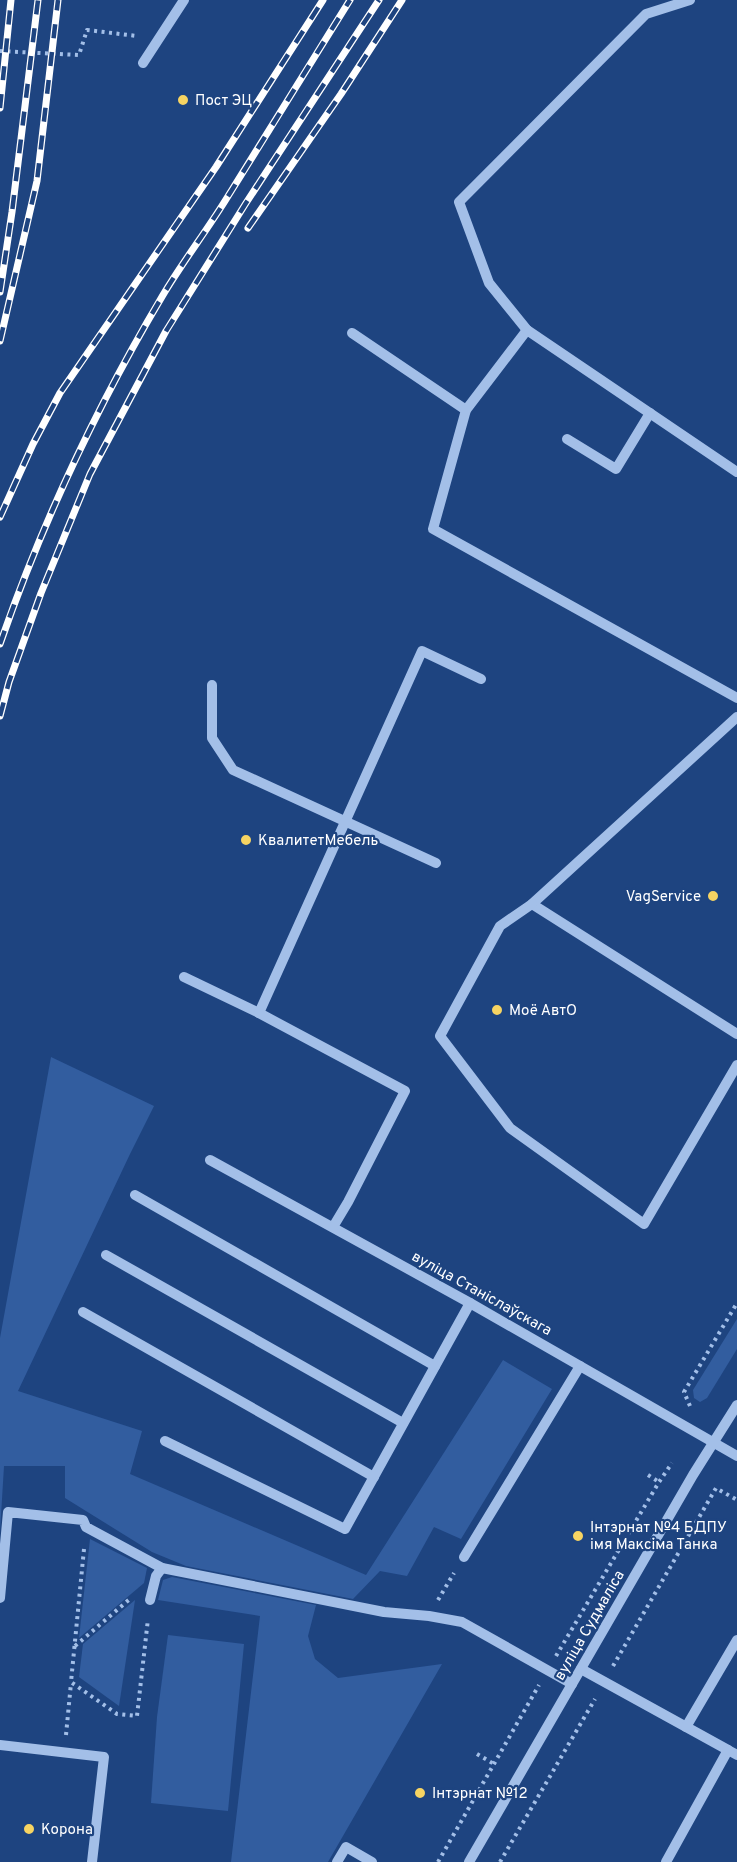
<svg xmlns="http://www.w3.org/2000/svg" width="737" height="1862" font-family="Overpass,sans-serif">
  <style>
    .green { fill: #325d9f }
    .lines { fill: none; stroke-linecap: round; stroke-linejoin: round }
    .path { stroke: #a3bfe8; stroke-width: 4; stroke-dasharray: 3 4.5; stroke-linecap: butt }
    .minor { stroke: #a3bfe8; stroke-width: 10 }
    .rail-casing { stroke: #fff; stroke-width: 7 }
    .rail { stroke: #1e4480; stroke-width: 4.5; stroke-dasharray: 14; stroke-linecap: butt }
    .poi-dot { fill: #f7d462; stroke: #1e4480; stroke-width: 2 }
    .labels { text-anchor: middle; stroke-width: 4.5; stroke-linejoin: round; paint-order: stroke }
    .poi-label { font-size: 15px; fill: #fff; stroke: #1e4480; text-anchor: start }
    .street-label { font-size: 15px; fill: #fff; stroke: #1e4480 }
  </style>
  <rect width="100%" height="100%" fill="#1e4480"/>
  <!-- green -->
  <g class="green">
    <path d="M 51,1057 L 154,1106 L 130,1154 L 18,1391 L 142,1431 L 130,1474 L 366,1575 L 503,1360 L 552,1389 L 461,1539 L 434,1527 L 407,1576 L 380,1571 L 353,1599 L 186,1566 L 152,1552 L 65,1498 L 65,1466 L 4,1466 L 0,1532 L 0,1338 Z"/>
    <path d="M 737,1319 L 737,1349 L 707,1398 L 700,1402 L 694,1398 L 693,1390 Z"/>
    <path d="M 90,1539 L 147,1568 L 144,1583 L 79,1638 Z"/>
    <path d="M 172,1577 L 316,1605 L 308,1636 L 315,1659 L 338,1678 L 442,1664 L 328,1862 L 231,1862 L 260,1616 L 158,1600 L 163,1580 Z"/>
    <path d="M 135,1600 L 119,1706 L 79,1677 L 83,1644 Z"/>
    <path d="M 168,1635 L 244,1644 L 228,1811 L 151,1803 L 157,1717 Z"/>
  </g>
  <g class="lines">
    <!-- path -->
    <g class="path">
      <path d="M 0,51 L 79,55 L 87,30 L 137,36"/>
      <path d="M 690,1406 L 684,1392 L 737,1303"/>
      <path d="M 648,1475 L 659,1482"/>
      <path d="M 84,1549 L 71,1682 L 117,1714 L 137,1716 L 148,1619"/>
      <path d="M 438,1600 L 454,1573"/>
      <path d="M 75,1646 L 131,1598"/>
      <path d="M 556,1656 L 659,1482 L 672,1463"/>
      <path d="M 613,1666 L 716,1488 L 737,1500"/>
      <path d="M 66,1735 L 71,1683"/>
      <path d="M 477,1754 L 494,1764"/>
      <path d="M 438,1862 L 539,1685"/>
      <path d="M 500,1862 L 595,1699"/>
    </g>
    <!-- minor -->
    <g class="minor">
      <path d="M 143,63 L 184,0"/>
      <path d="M 527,330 L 489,283 L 459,202 L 646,14 L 690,0"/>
      <path d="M 352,333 L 466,410"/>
      <path d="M 567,439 L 616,469 L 650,413"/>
      <path d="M 737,472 L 527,330 L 466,410 L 433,529 L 737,698"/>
      <path d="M 212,685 L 212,738 L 233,770 L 436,863"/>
      <path d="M 737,717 L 532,904 L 737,1034"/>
      <path d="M 532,904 L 500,926 L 440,1036 L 510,1128 L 644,1224 L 737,1065"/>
      <path d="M 184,977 L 259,1013"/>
      <path d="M 210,1160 L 470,1303 L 737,1456"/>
      <path d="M 135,1195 L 435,1366"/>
      <path d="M 333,1227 L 348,1202 L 405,1091 L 259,1013 L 422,651 L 481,679"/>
      <path d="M 106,1255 L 403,1423"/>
      <path d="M 83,1312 L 374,1477"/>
      <path d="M 165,1441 L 345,1529 L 470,1303"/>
      <path d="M 464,1557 L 580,1366"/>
      <path d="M 0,1598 L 8,1512 L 83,1520 L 86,1527 L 162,1568 L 384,1612 L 429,1616 L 462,1622 L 572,1684"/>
      <path d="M 150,1600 L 156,1576 L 162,1568"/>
      <path d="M 581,1669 L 728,1750"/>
      <path d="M 686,1727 L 737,1640"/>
      <path d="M 0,1745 L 104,1757 L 92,1862"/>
      <path d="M 337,1862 L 346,1847 L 372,1862"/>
      <path d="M 469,1862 L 693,1475 L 737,1405"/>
      <path d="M 666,1862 L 728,1750 L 737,1755"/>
    </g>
    <defs>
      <g id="rail">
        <path d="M 0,108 L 11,0"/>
        <path d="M 248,228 L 341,94 L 402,0"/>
        <path d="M 0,292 L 12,212 L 38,0"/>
        <path d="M 0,341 L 37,181 L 58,0"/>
        <path d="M 0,517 L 33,444 L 60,393 L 216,167 L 323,0"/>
        <path d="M 0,644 C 42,523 97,406 163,295 C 182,263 205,233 225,201 C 267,134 308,67 350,0"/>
        <path d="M 0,716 L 9,682 L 41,593 L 90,474 L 166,331 L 246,203 L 379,0"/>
      </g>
    </defs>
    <!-- rail casing -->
    <use href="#rail" class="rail-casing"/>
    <!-- rail -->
    <use href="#rail" class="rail"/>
  </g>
  <!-- markers -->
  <g class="poi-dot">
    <circle cx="183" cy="100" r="6"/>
    <circle cx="246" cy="840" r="6"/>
    <circle cx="713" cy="896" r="6"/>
    <circle cx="497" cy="1010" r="6"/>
    <circle cx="578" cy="1536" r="6"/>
    <circle cx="420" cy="1793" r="6"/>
    <circle cx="29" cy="1829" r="6"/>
  </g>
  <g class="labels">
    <!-- poi labels -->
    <g class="poi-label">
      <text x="195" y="105">Пост ЭЦ</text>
      <text x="258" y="845">КвалитетМебель</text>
      <text x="701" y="901" text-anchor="end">VagService</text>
      <text x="509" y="1015">Моё АвтО</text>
      <text x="590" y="1532">Інтэрнат №4 БДПУ<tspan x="590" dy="17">імя Максіма Танка</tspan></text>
      <text x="432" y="1798">Інтэрнат №12</text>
      <text x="41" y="1834">Корона</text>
    </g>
    <!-- street labels -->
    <g class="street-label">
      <text transform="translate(482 1293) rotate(29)" y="5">вуліца Станіслаўскага</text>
      <text transform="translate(589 1625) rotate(-60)" y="5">вуліца Судмаліса</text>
    </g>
  </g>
</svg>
